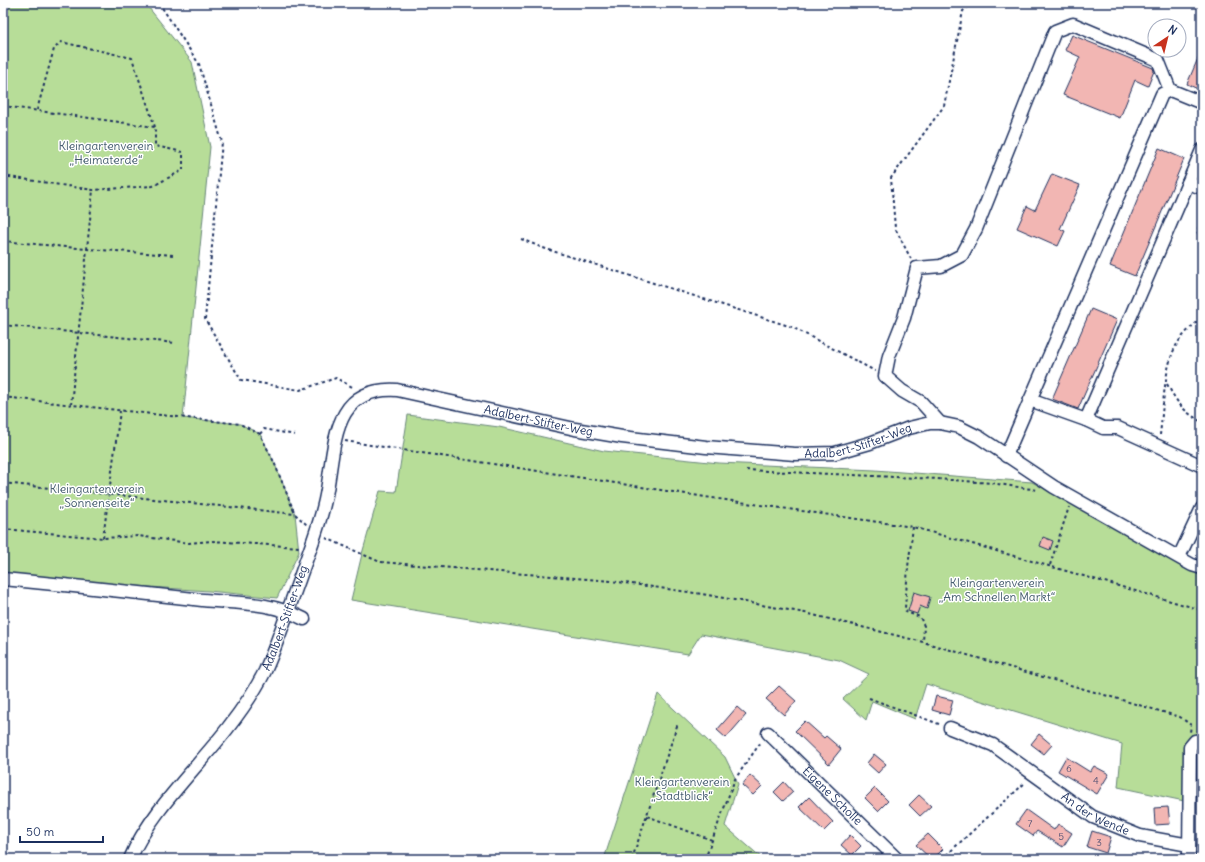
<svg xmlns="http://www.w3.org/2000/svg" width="1205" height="862" font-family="Delius,sans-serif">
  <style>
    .green { fill: #b7dd98; stroke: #69867b }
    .building { fill: #f2b6b3; stroke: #1b2f5e }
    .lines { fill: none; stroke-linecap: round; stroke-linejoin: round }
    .minor-casing { stroke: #1b2f5e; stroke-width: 15 }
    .path { stroke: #1b2f5e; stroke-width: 2; stroke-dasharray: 3 3; stroke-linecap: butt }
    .minor { stroke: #fff; stroke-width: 12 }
    .labels { text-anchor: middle; stroke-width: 3; stroke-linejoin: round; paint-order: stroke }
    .number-label { font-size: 10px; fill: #515173 }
    .park-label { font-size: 12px; fill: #425a6c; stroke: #fff }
    .street-label { font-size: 12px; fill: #1b2f5e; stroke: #fff }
  </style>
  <rect width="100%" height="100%" fill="#fff"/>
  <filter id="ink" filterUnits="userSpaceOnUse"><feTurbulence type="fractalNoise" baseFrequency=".025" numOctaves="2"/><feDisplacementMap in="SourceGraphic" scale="8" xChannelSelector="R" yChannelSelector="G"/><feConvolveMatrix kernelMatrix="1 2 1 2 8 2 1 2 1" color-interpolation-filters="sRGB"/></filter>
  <g filter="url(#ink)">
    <!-- green -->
    <g class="green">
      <path d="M 3,3 L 145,3 L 192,62 L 210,147 L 183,418 L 240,424 L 260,434 L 274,462 L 295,514 L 299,552 L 277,598 L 209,591 L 3,577 Z"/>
      <path d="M 408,415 L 499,427 L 604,451 L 719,463 L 875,470 L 1032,482 L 1183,565 L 1202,572 L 1202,750 L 1196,754 L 1189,802 L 1118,787 L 1122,744 L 926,684 L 915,719 L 872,701 L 866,720 L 843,699 L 869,674 L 839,660 L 701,634 L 688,654 L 351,600 L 362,554 L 380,491 L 396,492 Z"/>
      <path d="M 658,694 L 725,757 L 738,784 L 725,826 L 763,859 L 604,859 Z"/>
    </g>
    <!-- building -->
    <g class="building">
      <path d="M 1072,35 L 1153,68 L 1154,71 L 1148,86 L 1135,80 L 1120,118 L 1063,95 L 1080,57 L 1065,50 Z"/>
      <path d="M 1202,49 L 1202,91 L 1187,84 Z"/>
      <path d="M 1159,148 L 1184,159 L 1135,276 L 1110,266 Z"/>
      <path d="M 1052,174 L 1080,185 L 1060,229 L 1065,231 L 1058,246 L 1017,228 L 1027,206 L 1035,210 Z"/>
      <path d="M 1091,309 L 1117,320 L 1078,409 L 1052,399 Z"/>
      <path d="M 1043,537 L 1053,541 L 1050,550 L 1040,546 Z"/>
      <path d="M 914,592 L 930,597 L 927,609 L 920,606 L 917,614 L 908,611 Z"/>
      <path d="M 779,686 L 796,701 L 784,715 L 766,699 Z"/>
      <path d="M 936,696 L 953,700 L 949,715 L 932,710 Z"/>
      <path d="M 737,707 L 746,715 L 726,738 L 717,730 Z"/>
      <path d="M 805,721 L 824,738 L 826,736 L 841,749 L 829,764 L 795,731 Z"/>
      <path d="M 1039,734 L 1052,745 L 1044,754 L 1031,744 Z"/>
      <path d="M 874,754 L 886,764 L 878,773 L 867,763 Z"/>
      <path d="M 1066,757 L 1090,772 L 1094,766 L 1109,774 L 1097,794 L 1058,771 Z"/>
      <path d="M 750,775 L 762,786 L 753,795 L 742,785 Z"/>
      <path d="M 784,782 L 793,792 L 783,801 L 774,792 Z"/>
      <path d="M 875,788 L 888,801 L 878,811 L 865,798 Z"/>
      <path d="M 919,795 L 931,806 L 920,816 L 909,805 Z"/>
      <path d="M 809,797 L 833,822 L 824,831 L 799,807 Z"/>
      <path d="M 1168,807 L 1170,824 L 1155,825 L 1154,808 Z"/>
      <path d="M 1026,810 L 1054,830 L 1058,824 L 1072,833 L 1063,847 L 1037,831 L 1033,836 L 1016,824 Z"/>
      <path d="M 1092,831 L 1111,837 L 1106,853 L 1087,847 Z"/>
      <path d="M 928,834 L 943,849 L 933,859 L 931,859 L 916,845 Z"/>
      <path d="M 850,835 L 861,846 L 852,855 L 841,845 Z"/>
    </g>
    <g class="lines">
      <defs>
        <g id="minor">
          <path d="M 1188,183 L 1202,150"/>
          <path d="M 1202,188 L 1188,183 L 1086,420 L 1103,428 L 1118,428 L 1202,466"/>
          <path d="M 1030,400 L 1086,420"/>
          <path d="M 940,423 L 921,402 L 902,391 L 885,376 L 889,356 L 904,318 L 917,268 L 941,266 L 962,255 L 976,229 L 1055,31 L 1073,24 L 1158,60 L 1170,90 L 1202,103"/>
          <path d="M 1006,456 L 1162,94 L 1170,90"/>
          <path d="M 1179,557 L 1202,508"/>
          <path d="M 3,579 C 67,585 131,592 194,599 C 233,604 268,600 304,619"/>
          <path id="s1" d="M 950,728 L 993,745 L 1093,817 L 1140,836 L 1189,845"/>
          <path id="s2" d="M 768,733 L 897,859"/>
          <path id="s3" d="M 130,859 C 150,812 196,769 227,729 C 241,711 255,691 265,671 C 278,642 288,610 299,580 C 308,554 319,528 325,500 C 336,452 328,386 397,390 L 575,429 L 622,437 L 706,447 L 795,454 L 835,453 L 870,443 L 909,428 L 930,423 L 940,423 L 959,427 L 979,437 L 1054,487 L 1192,565 L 1202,568"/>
          <path d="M 1189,859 L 1190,747 L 1195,741 L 1202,740"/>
        </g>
      </defs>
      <!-- minor casing -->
      <use href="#minor" class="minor-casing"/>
      <!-- path -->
      <g class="path">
        <path d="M 159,3 L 199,64 L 222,142 L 205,319 L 241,380 L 300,390 L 336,378 L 354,388"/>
        <path d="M 3,11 L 4,8"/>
        <path d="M 3,106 L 155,127 L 155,146 L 183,152 L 183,170 L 153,186 L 93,190 L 3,176"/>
        <path d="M 37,110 L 54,49 L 61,42 L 132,58 L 155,127"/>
        <path d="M 1202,221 L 1197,231 L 1202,240"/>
        <path d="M 521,239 L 543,248 L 792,327 L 875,371"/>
        <path d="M 3,241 L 87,249 L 93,190"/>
        <path d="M 911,259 L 895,228 L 891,178 L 944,106 L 963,11 L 972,3"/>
        <path d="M 3,325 L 175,343"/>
        <path d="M 1167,384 C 1177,403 1183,411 1202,422"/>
        <path d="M 3,397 L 240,424 L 260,434 L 274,462 L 295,514"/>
        <path d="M 71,405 L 87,249 L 174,255"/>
        <path d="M 260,434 L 264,429 L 295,435"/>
        <path d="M 1160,435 C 1163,410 1164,365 1177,344 C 1183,334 1194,325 1202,316"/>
        <path d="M 345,441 L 712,498 L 913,527 L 1202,610"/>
        <path d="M 746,470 L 938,479 L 991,483 L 1038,490"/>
        <path d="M 3,483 L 295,514 L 307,525"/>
        <path d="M 913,527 L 908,567 L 905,608 L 906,612 L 920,617 L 924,626 L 923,642"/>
        <path d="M 3,529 L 103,538 L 138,536 L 189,543 L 212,541 L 299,547"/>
        <path d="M 103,538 L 120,411"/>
        <path d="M 326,538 L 380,562 L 611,581 L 702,594 L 805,613 L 923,642 L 1180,717 L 1191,725 L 1190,732"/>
        <path d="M 1050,565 L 1069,507"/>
        <path d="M 869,698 L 939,724"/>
        <path d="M 647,816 L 712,840"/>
        <path d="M 632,859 L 678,723"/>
        <path d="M 705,859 L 735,779 L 761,742"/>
        <path d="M 942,859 L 1026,782"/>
      </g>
      <!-- minor -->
      <use href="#minor" class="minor"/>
    </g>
  </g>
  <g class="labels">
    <!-- number labels -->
    <g class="number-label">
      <text x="1069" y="772">6</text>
      <text x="1096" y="784">4</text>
      <text x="1030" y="827">7</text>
      <text x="1061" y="840">5</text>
      <text x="1099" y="846">3</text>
    </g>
    <!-- park labels -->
    <g class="park-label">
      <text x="106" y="150">Kleingartenverein<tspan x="106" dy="14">„Heimaterde“</tspan></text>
      <text x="97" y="493">Kleingartenverein<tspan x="97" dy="14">„Sonnenseite“</tspan></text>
      <text x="997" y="587">Kleingartenverein<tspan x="997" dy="14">„Am Schnellen Markt“</tspan></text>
      <text x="682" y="786">Kleingartenverein<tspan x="682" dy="14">„Stadtblick“</tspan></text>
    </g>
    <!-- street labels -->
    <g class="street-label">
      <text dy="4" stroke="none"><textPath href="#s3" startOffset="708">Adalbert-Stifter-Weg</textPath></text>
      <text dy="4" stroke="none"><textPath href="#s3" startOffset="1032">Adalbert-Stifter-Weg</textPath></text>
      <text dy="4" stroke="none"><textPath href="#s3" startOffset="289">Adalbert-Stifter-Weg</textPath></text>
      <text dy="4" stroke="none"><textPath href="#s2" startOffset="90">Eigene Scholle</textPath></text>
      <text dy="4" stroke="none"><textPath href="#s1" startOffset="170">An der Wende</textPath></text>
    </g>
  </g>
  <!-- margin -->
  <rect width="1205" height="862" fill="none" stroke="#fff" stroke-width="16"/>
  <rect x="8" y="8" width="1189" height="846" fill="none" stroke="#1b2f5e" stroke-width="1.5" filter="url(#ink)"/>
  <!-- north arrow -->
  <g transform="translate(1167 38) rotate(35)"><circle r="19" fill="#ffffff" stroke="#a4acbf"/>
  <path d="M0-3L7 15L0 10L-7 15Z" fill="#c8321e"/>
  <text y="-6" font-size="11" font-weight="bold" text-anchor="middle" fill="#1b2f5e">N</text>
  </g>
  <!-- scale -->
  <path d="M20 836v6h83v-6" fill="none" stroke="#1b2f5e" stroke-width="2"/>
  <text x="26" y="836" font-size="12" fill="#1b2f5e" stroke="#ffffff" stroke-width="3" paint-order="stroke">50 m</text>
</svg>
